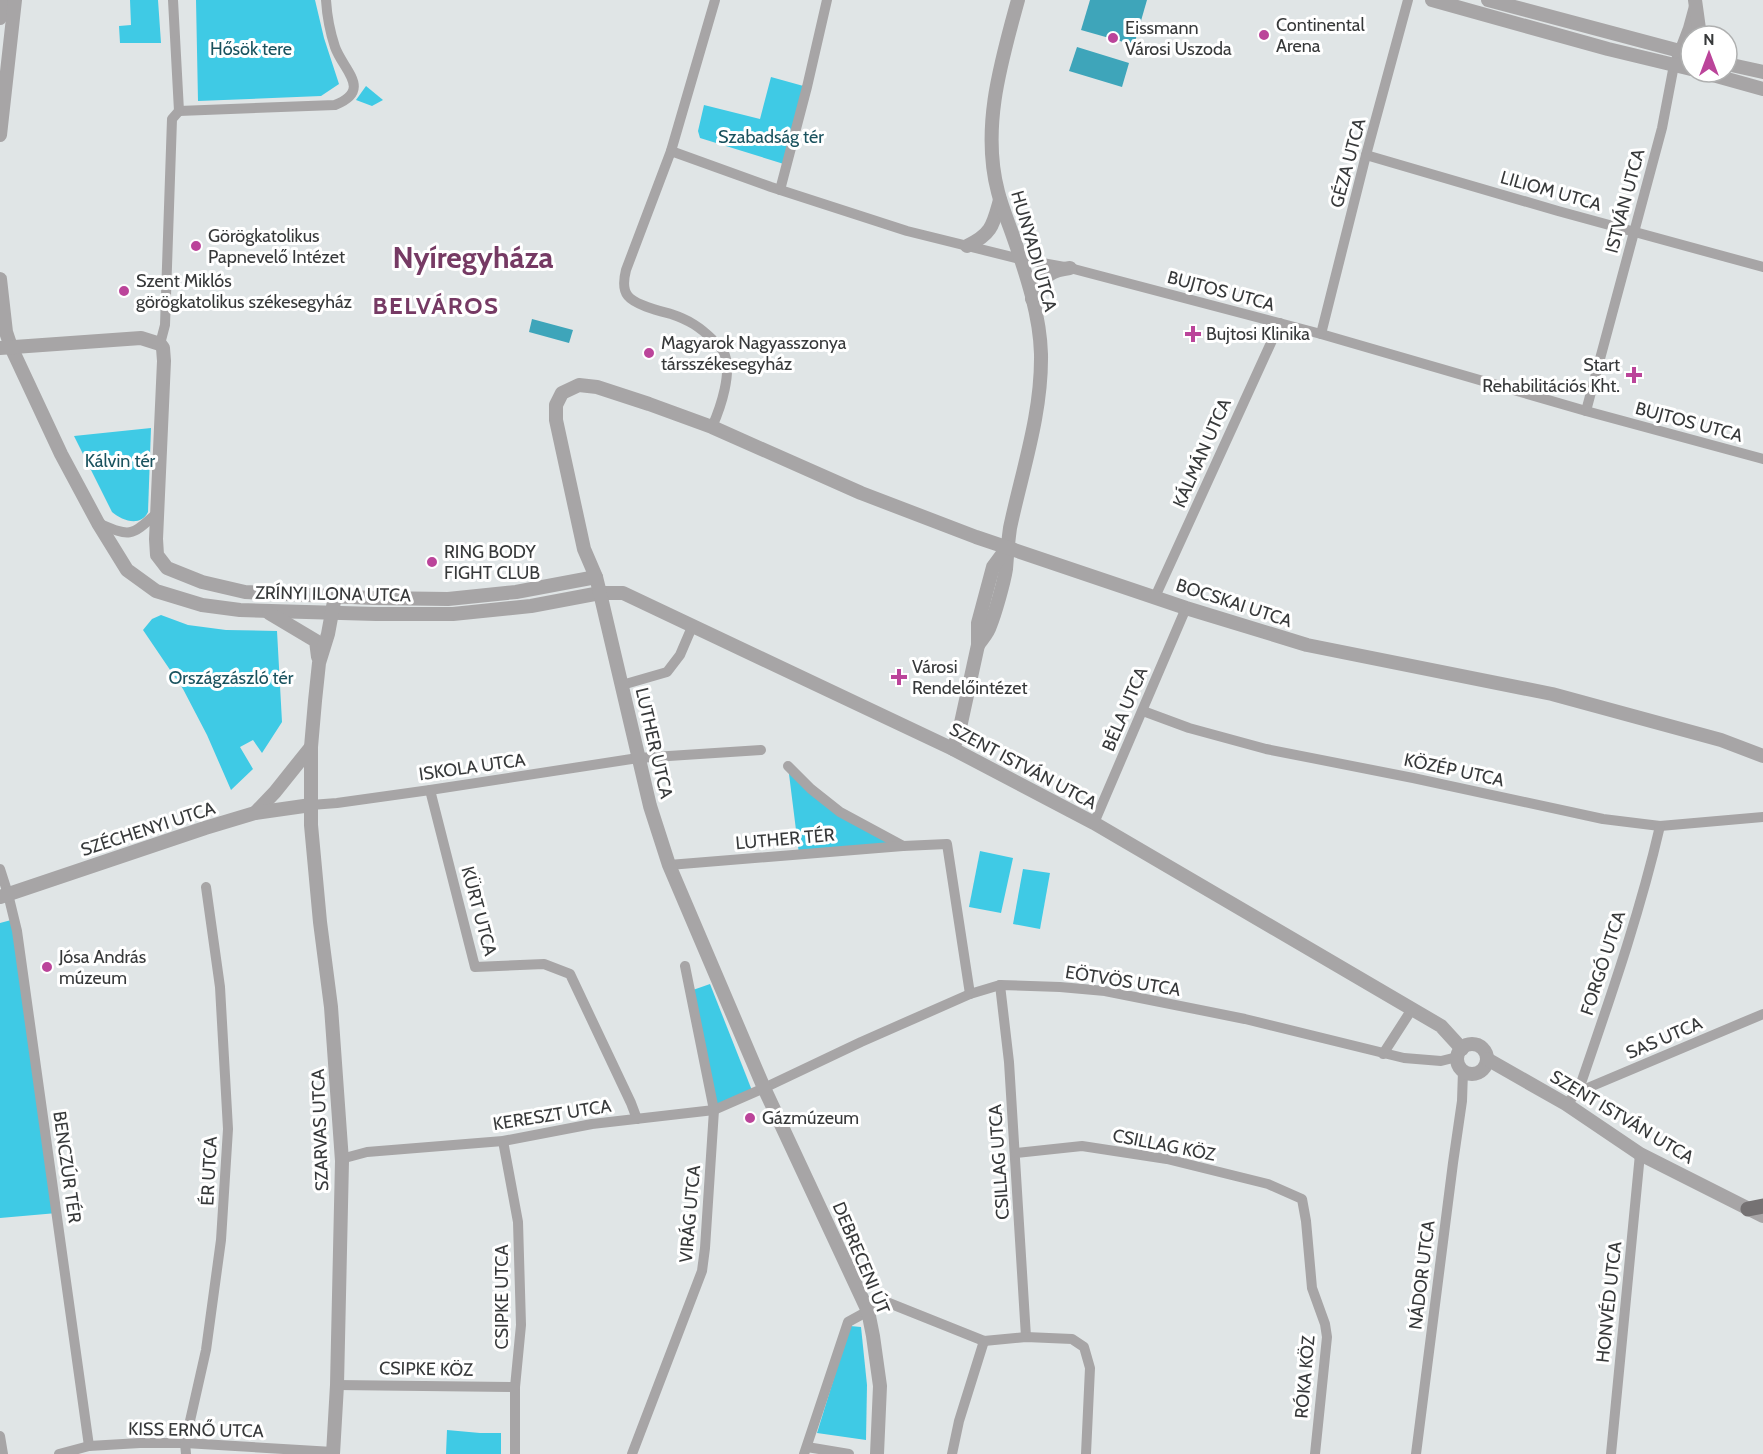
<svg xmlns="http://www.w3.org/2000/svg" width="1763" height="1454" font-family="Cabin,sans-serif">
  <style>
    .green { fill: #3fcae5 }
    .water { fill: #3ea5ba }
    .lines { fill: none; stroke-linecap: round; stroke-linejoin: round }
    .minor { stroke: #a7a5a6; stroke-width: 10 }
    .tertiary { stroke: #a7a5a6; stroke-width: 14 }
    .primary { stroke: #757273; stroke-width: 15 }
    .poi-dot { fill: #bb449a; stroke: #fff; stroke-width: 2 }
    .labels { text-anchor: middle; stroke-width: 6; stroke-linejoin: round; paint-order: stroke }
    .poi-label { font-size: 18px; fill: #37393a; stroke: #fff; text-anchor: start }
    .park-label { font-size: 18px; fill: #19525e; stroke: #fff }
    .street-label { font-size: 18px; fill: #37393a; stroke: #fff }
    .district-label { font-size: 24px; font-weight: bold; letter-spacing: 1.5px; fill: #763a64; stroke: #fff }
    .town-label { font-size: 30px; font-weight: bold; fill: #763a64; stroke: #fff }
  </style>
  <rect width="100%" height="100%" fill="#e0e5e6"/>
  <!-- green -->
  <g class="green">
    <path d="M 130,0 L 158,0 L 161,43 L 120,43 L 119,26 L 131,25 Z"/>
    <path d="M 196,0 L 315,0 L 324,38 L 339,84 L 321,96 L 198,101 Z"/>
    <path d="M 771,77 L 807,87 L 787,165 L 700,138 L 698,131 L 704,105 L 760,119 Z"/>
    <path d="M 366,86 L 383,100 L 372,106 L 356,100 Z"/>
    <path d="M 151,428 L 148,512 C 141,527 122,521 112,512 L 74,436 Z"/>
    <path d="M 161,615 L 188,625 L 226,630 L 277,631 L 282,722 L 262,753 L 253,740 L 240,747 L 253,769 L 231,790 L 207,735 L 183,689 L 143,630 L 152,619 Z"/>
    <path d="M 788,766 L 811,789 L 903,846 L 799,854 Z"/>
    <path d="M 980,851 L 1013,858 L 1001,913 L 969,907 Z"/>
    <path d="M 1023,869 L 1050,873 L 1040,929 L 1013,924 Z"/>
    <path d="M 15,919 L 57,1213 L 0,1218 L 0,923 Z"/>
    <path d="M 710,984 L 753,1093 L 714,1110 L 690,991 Z"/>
    <path d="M 850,1326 L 861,1327 L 867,1385 L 866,1440 L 817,1433 Z"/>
    <path d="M 447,1430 L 480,1433 L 501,1433 L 501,1454 L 446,1454 Z"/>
  </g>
  <!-- water -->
  <g class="water">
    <path d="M 1090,0 L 1147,0 L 1134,45 L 1081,30 Z"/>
    <path d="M 1077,47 L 1129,63 L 1122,87 L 1069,71 Z"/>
    <path d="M 532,319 L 573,330 L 569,343 L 529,332 Z"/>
  </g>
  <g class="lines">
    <!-- minor -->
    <g class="minor">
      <path d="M 173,0 L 179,111"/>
      <path d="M 179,111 L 335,105 C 373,90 343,70 335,47 C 330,32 327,16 326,0"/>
      <path d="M 671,151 L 771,187 L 907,231 L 1020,259 L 1070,268 L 1321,334 L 1586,411 L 1763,459"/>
      <path d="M 1366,155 L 1558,211 L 1763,267"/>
      <path d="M 780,190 L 807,87 L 827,0"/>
      <path d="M 1321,334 L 1366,155 L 1408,0"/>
      <path d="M 160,344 L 165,325 L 172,119 L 179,111"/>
      <path d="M 1586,411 L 1662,128 L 1674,65 L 1688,28 L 1694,6"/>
      <path d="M 712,427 C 720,409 734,370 723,351 C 721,347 716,344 713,340 C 700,327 689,320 671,314 C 660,311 635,305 628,296 C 622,289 624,278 626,270 L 671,151 L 715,0"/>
      <path d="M 98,523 C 131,537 130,537 157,513"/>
      <path d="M 1155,597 L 1280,323"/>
      <path d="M 622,685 L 667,672 L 680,655 L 692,627"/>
      <path d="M 1143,711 L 1189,728 L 1266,749 L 1413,778 L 1603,819 L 1660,826 L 1763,817"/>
      <path d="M 788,766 L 811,789 L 840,812 L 903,846"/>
      <path d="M 430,790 L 475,967 L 544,964 L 570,974 L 631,1103 L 637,1119"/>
      <path d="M 311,805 L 337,803 L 430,790 L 638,758 L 761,750"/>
      <path d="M 1094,823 L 1186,608"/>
      <path d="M 669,865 L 903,846 L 947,844 L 970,994"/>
      <path d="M 0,869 L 8,894 L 17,931 L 89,1446"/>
      <path d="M 1000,985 L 1009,1062 L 1026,1337"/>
      <path d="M 1383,1054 L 1412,1009"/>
      <path d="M 1578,1092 L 1763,1014"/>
      <path d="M 1566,1104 L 1578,1092 C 1608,1004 1639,917 1660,826"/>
      <path d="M 503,1141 L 518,1222 L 521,1325 L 515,1387 L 515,1454"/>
      <path d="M 1016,1153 L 1082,1146 L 1167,1159 L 1268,1184 L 1302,1199 L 1306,1221 L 1312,1288 L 1325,1324 L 1327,1337 L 1315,1454"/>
      <path d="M 341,1159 L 367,1152 L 503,1141 L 592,1124 L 714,1110 L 764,1088 L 861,1042 L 970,994 L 1000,985 L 1060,987 L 1105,991 L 1245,1019 L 1404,1058 L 1441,1061 L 1457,1057"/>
      <path d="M 337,1385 L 515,1387"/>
      <path d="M 0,1436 L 3,1454"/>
      <path d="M 807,1447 L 849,1454"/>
      <path d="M 59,1454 L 89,1446 L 140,1443 L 185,1443 L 333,1452"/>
      <path d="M 186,1454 L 185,1443 L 206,1350 L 221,1240 L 228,1129 L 220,987 L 206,887"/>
      <path d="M 632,1454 L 702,1271 L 705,1248 L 714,1110 L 685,966"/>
      <path d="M 804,1454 L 848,1322 L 868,1311 L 889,1303 L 984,1341 L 1026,1337 L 1072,1339 L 1084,1347 L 1090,1368 L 1086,1454"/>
      <path d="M 952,1454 L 959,1421 L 984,1341"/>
      <path d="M 1416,1454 L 1453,1163 L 1462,1101 L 1463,1071"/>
      <path d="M 1611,1454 L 1640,1154"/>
    </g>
    <!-- tertiary -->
    <g class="tertiary">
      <path d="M 1432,0 L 1608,49 L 1691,69"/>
      <path d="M 1488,0 L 1691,54"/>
      <path d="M 1695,0 L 1700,36"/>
      <path d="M 0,18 L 2,0"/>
      <path d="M 1727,64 L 1763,72"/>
      <path d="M 1702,72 L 1763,89"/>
      <path d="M 0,135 L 15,0"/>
      <path d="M 967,246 C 992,234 993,225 1000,200"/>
      <path d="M 0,279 L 6,332 L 11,347 L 61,454 L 98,523 L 127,570 L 156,591 L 202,605 L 240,610 L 376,614 L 453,614 L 531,606 L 600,593 L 623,593 L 953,749 L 1094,823 L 1441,1026 L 1462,1049"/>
      <path d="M 1032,299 C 1045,279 1045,271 1070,268"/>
      <path d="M 0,348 L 141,338 L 160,344 L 163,348 L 164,361 L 156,539 L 157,555 L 167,568 L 202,582 L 245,592 L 373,598 L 448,599 L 516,592 L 596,577"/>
      <path d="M 269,613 L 316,641 L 318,657"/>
      <path d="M 978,645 C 982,639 988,633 990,626 C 995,614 1004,582 1006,569 C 1007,555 1008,542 1010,528 C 1022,471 1042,414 1041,354 C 1040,316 1027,276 1014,239 C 1009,224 1002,208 998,192 C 981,128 1001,62 1018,0"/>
      <path d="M 953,749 L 959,732 L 978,645 L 978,623 L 993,567 L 1007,548"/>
      <path d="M 255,813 L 275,792 L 311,747"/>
      <path d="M 0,897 L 205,828 L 255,813 L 311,805"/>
      <circle cx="1472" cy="1059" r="15"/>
      <path d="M 1487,1059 L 1566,1104 L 1640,1154 L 1763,1216"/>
      <path d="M 333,1454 L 337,1385 L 342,1161 L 331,1007 L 320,922 L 311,825 L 311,747 L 315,701 L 319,663 L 328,634 L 335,596"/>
      <path d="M 877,1454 L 880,1386 L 873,1336 L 868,1311 L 764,1088 L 669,865 L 650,806 L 600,593 L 596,577 L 584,549 L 556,420 L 556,405 L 562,393 L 579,385 L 597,387 L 649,404 L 712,427 L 861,493 L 976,537 L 1186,608 L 1307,645 L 1552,694 L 1721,740 L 1763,756"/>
    </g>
    <!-- primary -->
    <path class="primary" d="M 1748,1209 L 1763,1206"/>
  </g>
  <!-- markers -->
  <g class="poi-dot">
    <circle cx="1264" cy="35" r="6"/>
    <circle cx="1113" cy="38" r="6"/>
    <circle cx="196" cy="246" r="6"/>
    <circle cx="124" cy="291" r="6"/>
    <path d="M1190 325h6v6h6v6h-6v6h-6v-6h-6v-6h6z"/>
    <circle cx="649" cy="353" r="6"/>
    <path d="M1631 366h6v6h6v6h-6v6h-6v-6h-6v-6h6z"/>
    <circle cx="432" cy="562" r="6"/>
    <path d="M896 668h6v6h6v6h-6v6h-6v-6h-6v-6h6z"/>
    <circle cx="47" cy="967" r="6"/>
    <circle cx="750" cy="1118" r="6"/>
  </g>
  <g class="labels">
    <!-- poi labels -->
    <g class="poi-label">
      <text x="1276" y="31">Continental<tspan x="1276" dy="21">Arena</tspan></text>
      <text x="1125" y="34">Eissmann<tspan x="1125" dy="21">Városi Uszoda</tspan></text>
      <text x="208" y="242">Görögkatolikus<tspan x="208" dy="21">Papnevelő Intézet</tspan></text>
      <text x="136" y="287">Szent Miklós<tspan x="136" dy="21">görögkatolikus székesegyház</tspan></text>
      <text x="1206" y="340">Bujtosi Klinika</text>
      <text x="661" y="349">Magyarok Nagyasszonya<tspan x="661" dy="21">társszékesegyház</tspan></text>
      <text x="1620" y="371" text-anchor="end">Start<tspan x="1620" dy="21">Rehabilitációs Kht.</tspan></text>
      <text x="444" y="558">RING BODY<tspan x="444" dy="21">FIGHT CLUB</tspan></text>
      <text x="912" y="673">Városi<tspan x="912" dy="21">Rendelőintézet</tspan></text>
      <text x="59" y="963">Jósa András<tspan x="59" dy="21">múzeum</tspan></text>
      <text x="762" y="1124">Gázmúzeum</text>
    </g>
    <!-- park labels -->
    <g class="park-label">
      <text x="251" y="55">Hősök tere</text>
      <text x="771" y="143">Szabadság tér</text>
      <text x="120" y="467">Kálvin tér</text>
      <text x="231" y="684">Országzászló tér</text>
    </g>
    <!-- street labels -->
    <g class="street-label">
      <text transform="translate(1348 163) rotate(-75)" y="6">GÉZA UTCA</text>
      <text transform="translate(1551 191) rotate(16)" y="6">LILIOM UTCA</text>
      <text transform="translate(1625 201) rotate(-75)" y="6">ISTVÁN UTCA</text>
      <text transform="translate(1034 251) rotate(74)" y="6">HUNYADI UTCA</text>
      <text transform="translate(1221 291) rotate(15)" y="6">BUJTOS UTCA</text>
      <text transform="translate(1689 422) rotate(15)" y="6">BUJTOS UTCA</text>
      <text transform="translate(1202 453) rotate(-66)" y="6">KÁLMÁN UTCA</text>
      <text transform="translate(333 594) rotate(1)" y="6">ZRÍNYI ILONA UTCA</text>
      <text transform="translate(1234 603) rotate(18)" y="6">BOCSKAI UTCA</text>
      <text transform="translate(1125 709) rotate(-67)" y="6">BÉLA UTCA</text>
      <text transform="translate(654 743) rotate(77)" y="6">LUTHER UTCA</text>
      <text transform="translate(1023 766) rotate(28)" y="6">SZENT ISTVÁN UTCA</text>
      <text transform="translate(472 767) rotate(-8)" y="6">ISKOLA UTCA</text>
      <text transform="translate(1454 770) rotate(12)" y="6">KÖZÉP UTCA</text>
      <text transform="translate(148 829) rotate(-18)" y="6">SZÉCHENYI UTCA</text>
      <text transform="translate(785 839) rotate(-5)" y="6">LUTHER TÉR</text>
      <text transform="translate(479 911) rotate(75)" y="6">KÜRT UTCA</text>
      <text transform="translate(1603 963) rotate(-72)" y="6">FORGÓ UTCA</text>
      <text transform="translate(1123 981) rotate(9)" y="6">EÖTVÖS UTCA</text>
      <text transform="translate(1664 1038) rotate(-23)" y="6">SAS UTCA</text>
      <text transform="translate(552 1115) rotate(-9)" y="6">KERESZT UTCA</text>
      <text transform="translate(1622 1117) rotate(31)" y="6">SZENT ISTVÁN UTCA</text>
      <text transform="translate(320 1130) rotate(-92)" y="6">SZARVAS UTCA</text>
      <text transform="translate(1164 1145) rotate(11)" y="6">CSILLAG KÖZ</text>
      <text transform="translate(999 1162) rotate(-94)" y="6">CSILLAG UTCA</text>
      <text transform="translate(67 1167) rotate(82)" y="6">BENCZÚR TÉR</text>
      <text transform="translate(209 1171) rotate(-87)" y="6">ÉR UTCA</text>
      <text transform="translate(690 1214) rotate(-85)" y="6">VIRÁG UTCA</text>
      <text transform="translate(861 1258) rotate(67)" y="6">DEBRECENI ÚT</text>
      <text transform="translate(1422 1275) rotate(-83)" y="6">NÁDOR UTCA</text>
      <text transform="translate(502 1297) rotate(-90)" y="6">CSIPKE UTCA</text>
      <text transform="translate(1609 1302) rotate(-84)" y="6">HONVÉD UTCA</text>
      <text transform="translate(426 1369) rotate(1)" y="6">CSIPKE KÖZ</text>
      <text transform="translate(1305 1377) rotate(-85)" y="6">RÓKA KÖZ</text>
      <text transform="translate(196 1430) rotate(1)" y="6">KISS ERNŐ UTCA</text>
    </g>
    <!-- district labels -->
    <g class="district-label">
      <text x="436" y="314">BELVÁROS</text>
    </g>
    <!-- town labels -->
    <g class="town-label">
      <text x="473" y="268">Nyíregyháza</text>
    </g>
  </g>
  <!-- north arrow -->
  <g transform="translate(1709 54)"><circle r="28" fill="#ffffff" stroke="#afb0b0" stroke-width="1.5"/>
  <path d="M0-4.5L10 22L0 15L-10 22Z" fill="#bb449a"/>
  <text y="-9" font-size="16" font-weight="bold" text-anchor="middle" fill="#37393a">N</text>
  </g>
</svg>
